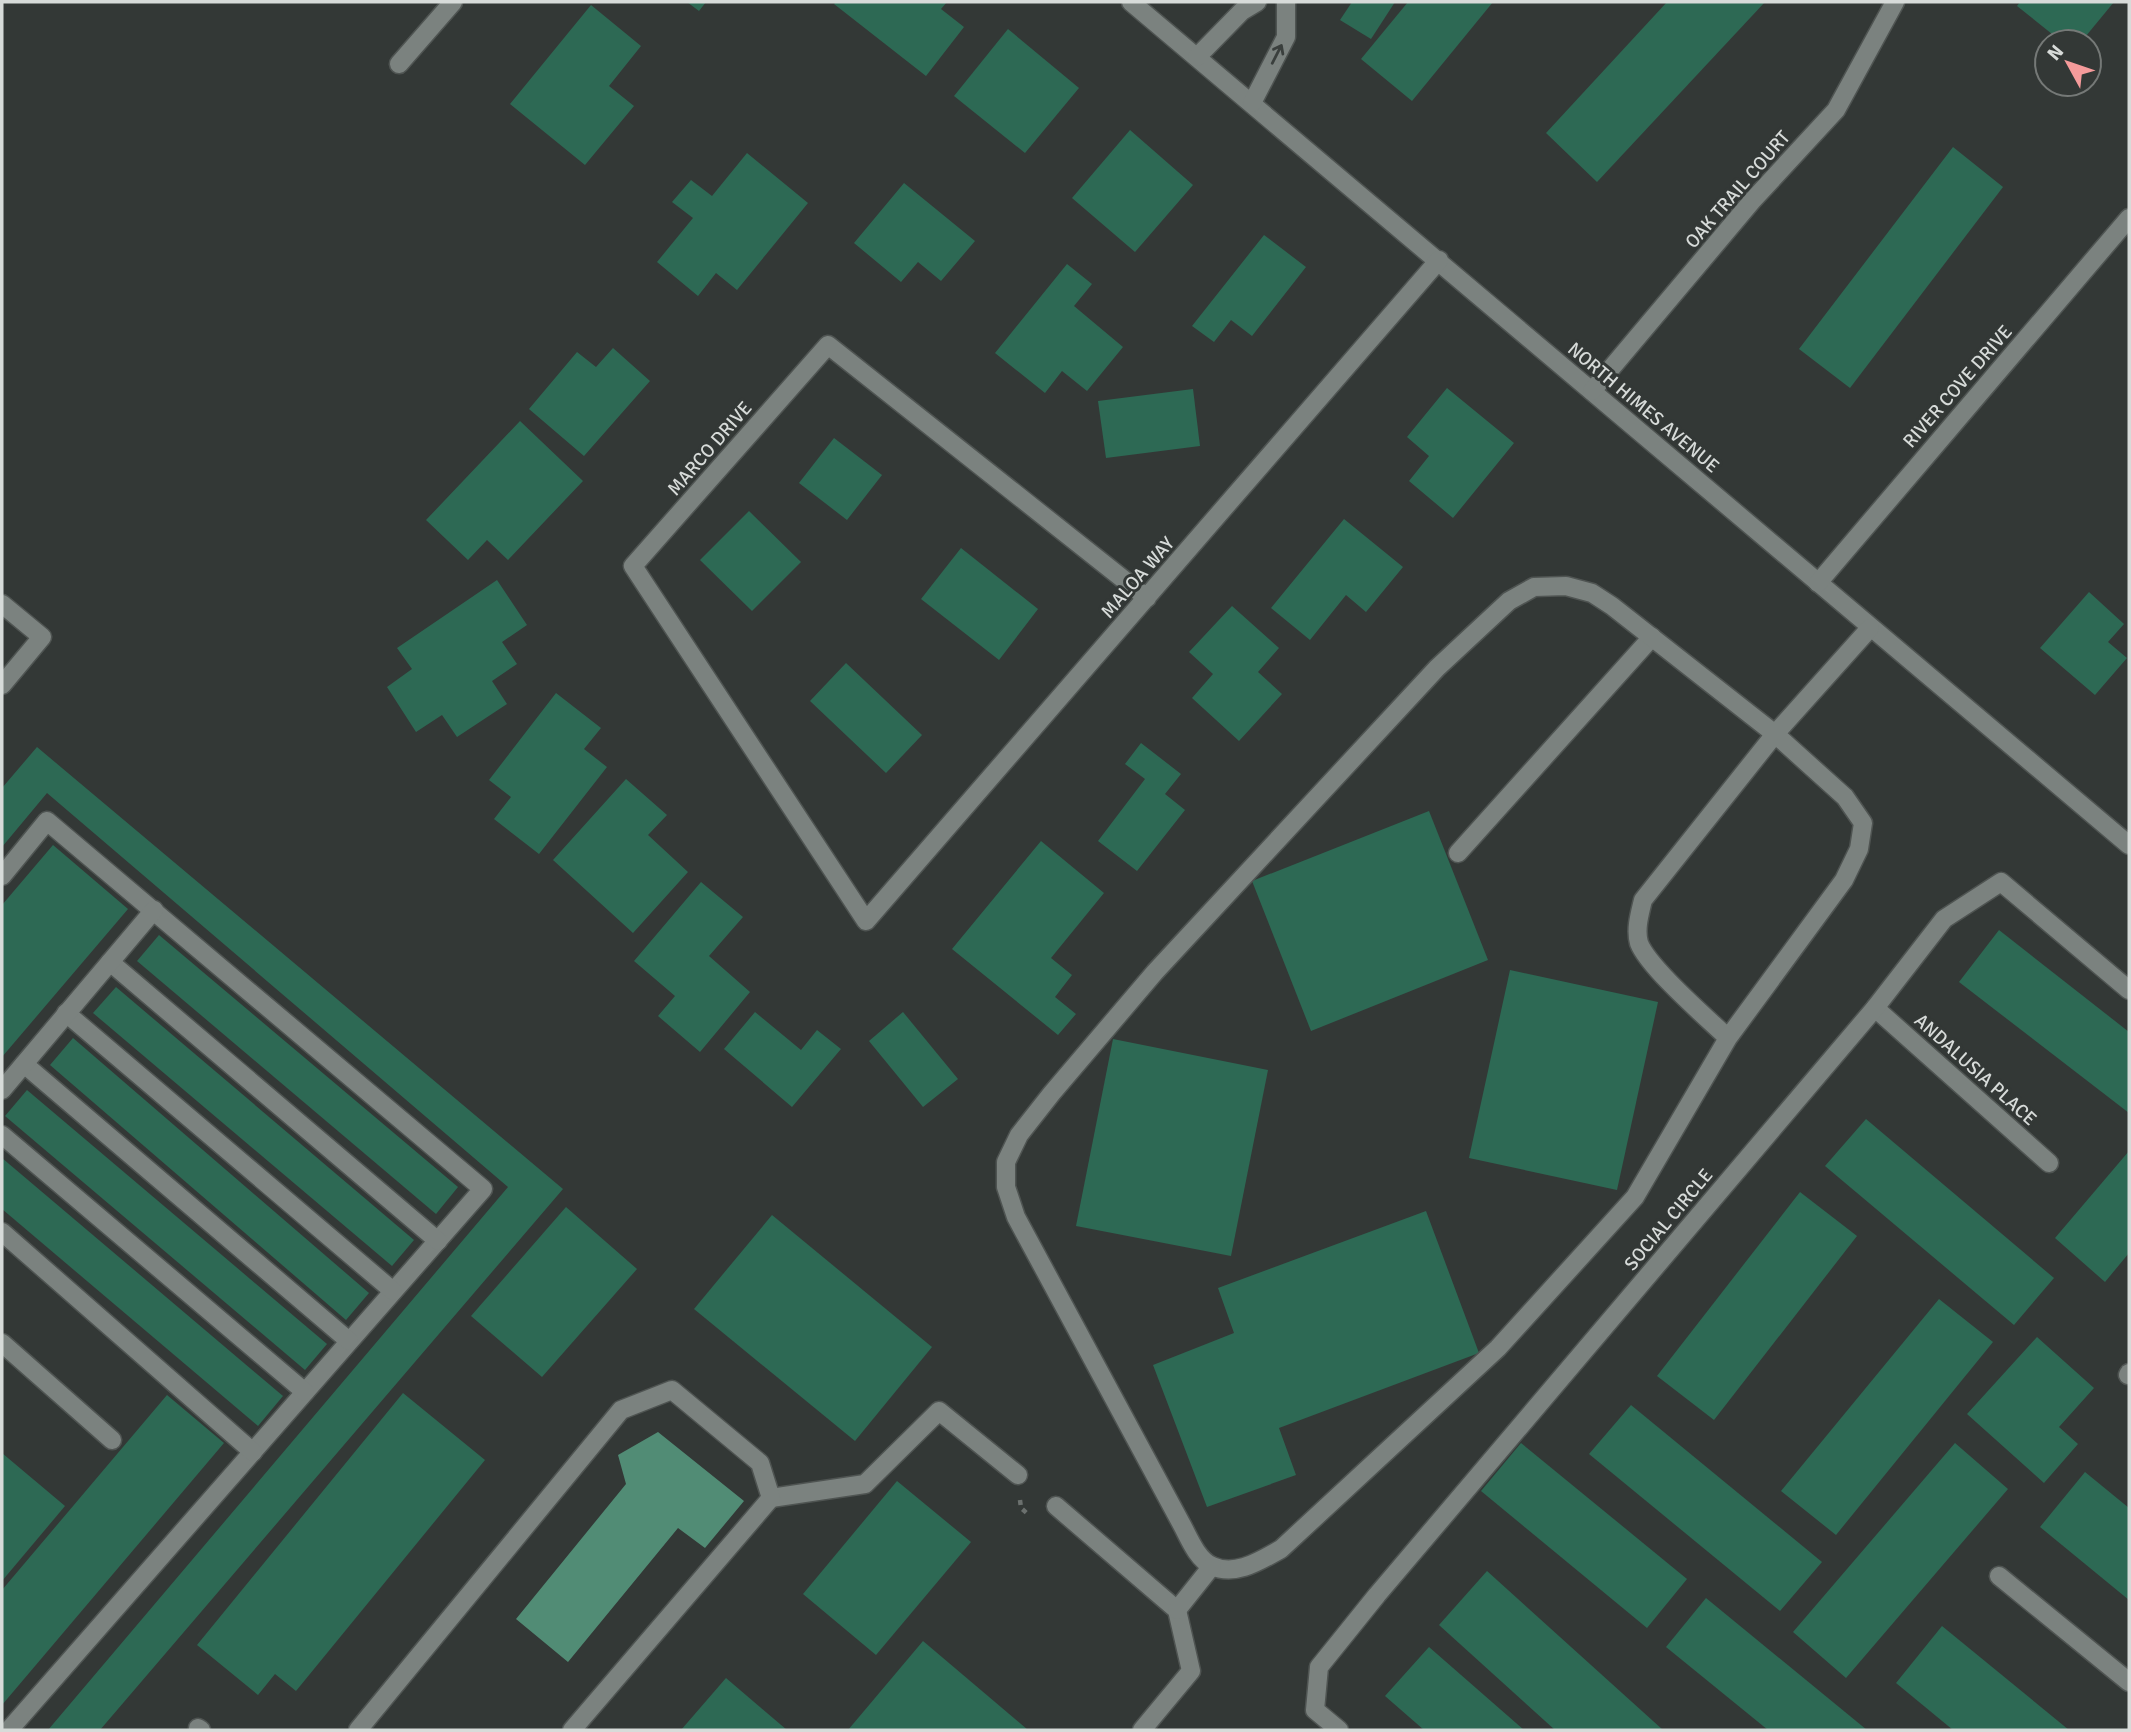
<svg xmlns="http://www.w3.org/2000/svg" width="2131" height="1732" font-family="Signika,sans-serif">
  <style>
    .water { fill: #518c75 }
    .building { fill: #2d6954 }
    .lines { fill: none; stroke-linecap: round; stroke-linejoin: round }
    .minor-casing { stroke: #4f5452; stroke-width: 21 }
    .path { stroke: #6b706e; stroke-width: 4.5; stroke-dasharray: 5 5; stroke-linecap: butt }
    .minor { stroke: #7b827f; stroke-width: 18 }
    .oneway { stroke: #3a3f3d }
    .labels { text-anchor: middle; stroke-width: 6; stroke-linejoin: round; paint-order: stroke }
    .street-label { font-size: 19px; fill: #d7dbd9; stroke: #333836 }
  </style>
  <rect width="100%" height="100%" fill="#333836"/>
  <!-- water -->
  <path class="water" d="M 658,1432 L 744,1501 L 705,1548 L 678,1528 L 568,1662 L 516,1619 L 626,1484 L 618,1455 Z"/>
  <!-- building -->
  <g class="building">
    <path d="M 687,2 L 706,2 L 699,11 Z"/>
    <path d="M 836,2 L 947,2 L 941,9 L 964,27 L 926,76 L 834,4 Z"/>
    <path d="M 1352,2 L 1395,2 L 1371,39 L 1340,20 Z"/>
    <path d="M 1408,2 L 1493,2 L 1412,101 L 1361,59 Z"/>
    <path d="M 1667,2 L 1765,2 L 1597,182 L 1546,133 Z"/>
    <path d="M 2020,2 L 2114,2 L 2081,42 L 2062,42 L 2017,6 Z"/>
    <path d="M 591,5 L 641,46 L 609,86 L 634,106 L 585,165 L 510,104 Z"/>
    <path d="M 1008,29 L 1079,88 L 1025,153 L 954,96 Z"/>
    <path d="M 1130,130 L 1193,185 L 1135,252 L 1072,198 Z"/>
    <path d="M 1953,147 L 2003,187 L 1850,388 L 1799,349 Z"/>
    <path d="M 747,153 L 808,203 L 737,290 L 716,273 L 698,296 L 657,262 L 693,218 L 672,202 L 691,180 L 712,196 Z"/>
    <path d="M 904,183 L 975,241 L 941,281 L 918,262 L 901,282 L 854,243 Z"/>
    <path d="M 1264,235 L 1306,267 L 1252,336 L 1231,320 L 1214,342 L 1192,326 Z"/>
    <path d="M 1067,264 L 1092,284 L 1074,306 L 1123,347 L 1087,391 L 1062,371 L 1045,393 L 995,353 Z"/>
    <path d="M 613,348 L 650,381 L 584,456 L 529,409 L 577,352 L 596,367 Z"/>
    <path d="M 1447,388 L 1514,443 L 1453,518 L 1409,481 L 1429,456 L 1407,437 Z"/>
    <path d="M 1193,389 L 1200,446 L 1106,458 L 1098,401 Z"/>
    <path d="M 520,421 L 583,481 L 508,560 L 487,540 L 468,560 L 426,520 Z"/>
    <path d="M 834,438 L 882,475 L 847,520 L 799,483 Z"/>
    <path d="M 749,511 L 801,562 L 752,611 L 700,560 Z"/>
    <path d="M 1344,519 L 1403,567 L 1366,612 L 1346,595 L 1310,640 L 1271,608 Z"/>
    <path d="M 961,548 L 1038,609 L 999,660 L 921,599 Z"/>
    <path d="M 497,580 L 527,625 L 502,642 L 517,664 L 492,681 L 507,704 L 457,737 L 442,715 L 416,732 L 387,687 L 412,669 L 397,648 Z"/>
    <path d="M 2089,592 L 2124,624 L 2108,642 L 2127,658 L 2095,695 L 2040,648 Z"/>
    <path d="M 1232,606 L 1279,648 L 1258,672 L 1282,694 L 1239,741 L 1192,698 L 1213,674 L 1189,652 Z"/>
    <path d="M 846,663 L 922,735 L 886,773 L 810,701 Z"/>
    <path d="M 556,693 L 601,728 L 584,749 L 607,767 L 539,854 L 494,819 L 511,797 L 489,780 Z"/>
    <path d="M 1141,743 L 1181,774 L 1165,794 L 1185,810 L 1137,871 L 1098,841 L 1145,779 L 1125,764 Z"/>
    <path d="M 37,747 L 563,1189 L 100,1730 L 48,1730 L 508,1187 L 47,793 L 2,847 L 2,788 Z"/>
    <path d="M 626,779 L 667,815 L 648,835 L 688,872 L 633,933 L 553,860 Z"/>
    <path d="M 1429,811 L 1488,960 L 1311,1031 L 1252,881 Z"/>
    <path d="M 1041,841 L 1104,893 L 1051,958 L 1072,975 L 1055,997 L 1076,1014 L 1058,1035 L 952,949 Z"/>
    <path d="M 53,845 L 128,909 L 2,1057 L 2,905 Z"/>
    <path d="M 701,882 L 743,917 L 709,956 L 750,992 L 700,1052 L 658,1016 L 675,996 L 634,961 Z"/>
    <path d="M 1999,930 L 2129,1032 L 2129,1113 L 1959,982 Z"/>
    <path d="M 159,935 L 458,1187 L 436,1214 L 137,961 Z"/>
    <path d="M 1510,970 L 1658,1002 L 1617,1190 L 1469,1158 Z"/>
    <path d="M 116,987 L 414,1240 L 392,1266 L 93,1013 Z"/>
    <path d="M 755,1012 L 801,1050 L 817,1030 L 841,1049 L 792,1107 L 724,1049 Z"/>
    <path d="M 903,1012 L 958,1079 L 923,1107 L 869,1041 Z"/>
    <path d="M 73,1038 L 369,1293 L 346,1320 L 50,1065 Z"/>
    <path d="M 1113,1039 L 1268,1070 L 1231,1256 L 1076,1226 Z"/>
    <path d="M 27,1090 L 327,1344 L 305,1370 L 5,1116 Z"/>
    <path d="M 1866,1119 L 2054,1278 L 2014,1325 L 1825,1166 Z"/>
    <path d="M 2129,1151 L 2129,1253 L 2105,1282 L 2055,1238 Z"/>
    <path d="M 2,1158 L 283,1396 L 258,1426 L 2,1209 Z"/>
    <path d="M 1800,1192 L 1857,1236 L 1714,1420 L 1657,1376 Z"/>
    <path d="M 566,1207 L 637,1269 L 542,1377 L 471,1316 Z"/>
    <path d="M 1426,1211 L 1479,1353 L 1279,1428 L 1296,1475 L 1207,1507 L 1153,1365 L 1234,1333 L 1218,1288 Z"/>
    <path d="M 772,1215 L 932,1347 L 855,1441 L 694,1309 Z"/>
    <path d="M 1939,1299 L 1993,1342 L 1836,1535 L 1781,1491 Z"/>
    <path d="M 2037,1337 L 2094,1388 L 2059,1427 L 2078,1444 L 2044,1483 L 1967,1414 Z"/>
    <path d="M 403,1393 L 485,1460 L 296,1691 L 275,1674 L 258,1695 L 197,1645 Z"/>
    <path d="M 167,1395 L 224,1443 L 2,1705 L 2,1590 Z"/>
    <path d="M 1631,1405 L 1822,1562 L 1780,1611 L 1589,1454 Z"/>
    <path d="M 1521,1443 L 1687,1579 L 1647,1628 L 1481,1491 Z"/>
    <path d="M 1955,1443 L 2008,1489 L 1846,1678 L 1793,1632 Z"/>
    <path d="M 2,1453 L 65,1506 L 2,1581 Z"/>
    <path d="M 2085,1472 L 2129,1508 L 2129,1600 L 2040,1527 Z"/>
    <path d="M 897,1481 L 971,1542 L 876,1655 L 803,1594 Z"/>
    <path d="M 1487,1571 L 1663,1730 L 1555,1730 L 1439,1625 Z"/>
    <path d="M 1706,1598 L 1867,1730 L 1768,1730 L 1666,1647 Z"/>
    <path d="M 1942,1626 L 2069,1730 L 1953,1730 L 1896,1683 Z"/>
    <path d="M 923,1641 L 1028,1730 L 848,1730 Z"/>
    <path d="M 1429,1647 L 1524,1730 L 1424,1730 L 1385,1696 Z"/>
    <path d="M 726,1678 L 787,1730 L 681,1730 Z"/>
  </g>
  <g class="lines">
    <defs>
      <g id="minor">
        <path d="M 1131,2 C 1465,281 1795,566 2129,845"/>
        <path d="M 1197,57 L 1242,11 L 1257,2"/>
        <path d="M 399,64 L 453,2"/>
        <path d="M 1252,103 L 1286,37 L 1286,2"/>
        <path d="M 1592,391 L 1752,201 L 1836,110 L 1895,2"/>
        <path d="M 1818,583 L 2129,218"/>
        <path d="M 1147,598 L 828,345 L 633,566 L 866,921 L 1439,260"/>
        <path d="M 2,604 L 42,637 L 2,685"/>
        <path d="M 1458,853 L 1652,637"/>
        <path d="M 2,876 L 47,821 L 483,1189 L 9,1730"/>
        <path d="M 110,962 L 438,1241"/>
        <path d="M 1875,1008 L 2049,1163"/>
        <path d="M 66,1013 L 393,1291"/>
        <path d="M 1728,1038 C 1707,1018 1648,967 1639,943 C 1635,929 1640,913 1643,900 L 1775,734 L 1845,797 L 1863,823 L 1859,849 L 1844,880 L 1728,1038 L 1635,1197 L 1498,1348 L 1281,1549 C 1261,1560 1236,1577 1212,1566 C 1197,1559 1189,1538 1182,1525 L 1016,1217 L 1006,1187 L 1006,1162 L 1019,1135 L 1052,1093 L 1155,972 L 1437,668 L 1509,601 L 1534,587 L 1566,586 L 1592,593 L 1612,606 L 1775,734 L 1870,628"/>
        <path d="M 24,1064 L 349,1341"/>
        <path d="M 2,1090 L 154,910"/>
        <path d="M 2,1135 L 305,1392"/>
        <path d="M 2,1232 L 253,1452"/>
        <path d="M 2,1343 L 112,1440"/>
        <path d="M 2128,1375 L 2129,1373"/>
        <path d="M 771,1498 L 865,1484 L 939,1411 L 1018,1475"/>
        <path d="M 1056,1506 L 1177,1610 L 1191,1671 L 1142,1730"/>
        <path d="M 1999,1576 L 2129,1682"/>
        <path d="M 1177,1610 L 1212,1566"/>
        <path d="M 198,1728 L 201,1730"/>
        <path d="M 358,1730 L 621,1410 L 672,1390 L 760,1463 L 771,1498 L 572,1730"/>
        <path d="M 1339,1730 L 1315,1710 L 1319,1667 L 1377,1595 L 1875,1008 L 1944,919 L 2001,882 L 2129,990"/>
      </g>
    </defs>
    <!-- minor casing -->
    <use href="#minor" class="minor-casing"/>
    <!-- path -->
    <path class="path" d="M 1020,1500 L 1021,1508 L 1029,1515"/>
    <!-- minor -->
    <use href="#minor" class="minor"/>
  </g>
  <!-- one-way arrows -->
  <defs><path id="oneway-shaft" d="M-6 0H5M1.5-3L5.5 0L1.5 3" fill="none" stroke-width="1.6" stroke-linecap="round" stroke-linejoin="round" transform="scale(1.75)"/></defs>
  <use class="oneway" href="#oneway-shaft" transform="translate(1277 54) rotate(-63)"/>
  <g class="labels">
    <!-- street labels -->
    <g class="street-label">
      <text transform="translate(1737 189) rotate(-49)" y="7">OAK TRAIL COURT</text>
      <text transform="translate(1957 386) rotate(-49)" y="7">RIVER COVE DRIVE</text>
      <text transform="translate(1644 407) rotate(40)" y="7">NORTH HIMES AVENUE</text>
      <text transform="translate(709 448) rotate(-49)" y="7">MARCO DRIVE</text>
      <text transform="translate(1137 577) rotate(-49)" y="7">MALOA WAY</text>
      <text transform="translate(1976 1069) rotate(42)" y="7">ANDALUSIA PLACE</text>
      <text transform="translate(1668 1219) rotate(-50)" y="7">SOCIAL CIRCLE</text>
    </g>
  </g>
  <!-- border -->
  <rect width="2131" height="1732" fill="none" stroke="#d7dbd9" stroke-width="7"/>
  <!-- north arrow -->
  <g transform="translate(2068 63) rotate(310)"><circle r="33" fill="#333836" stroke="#757977" stroke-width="2"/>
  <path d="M0-5L12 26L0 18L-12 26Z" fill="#f59b9b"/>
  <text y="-10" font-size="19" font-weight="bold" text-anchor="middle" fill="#d7dbd9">N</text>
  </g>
</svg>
